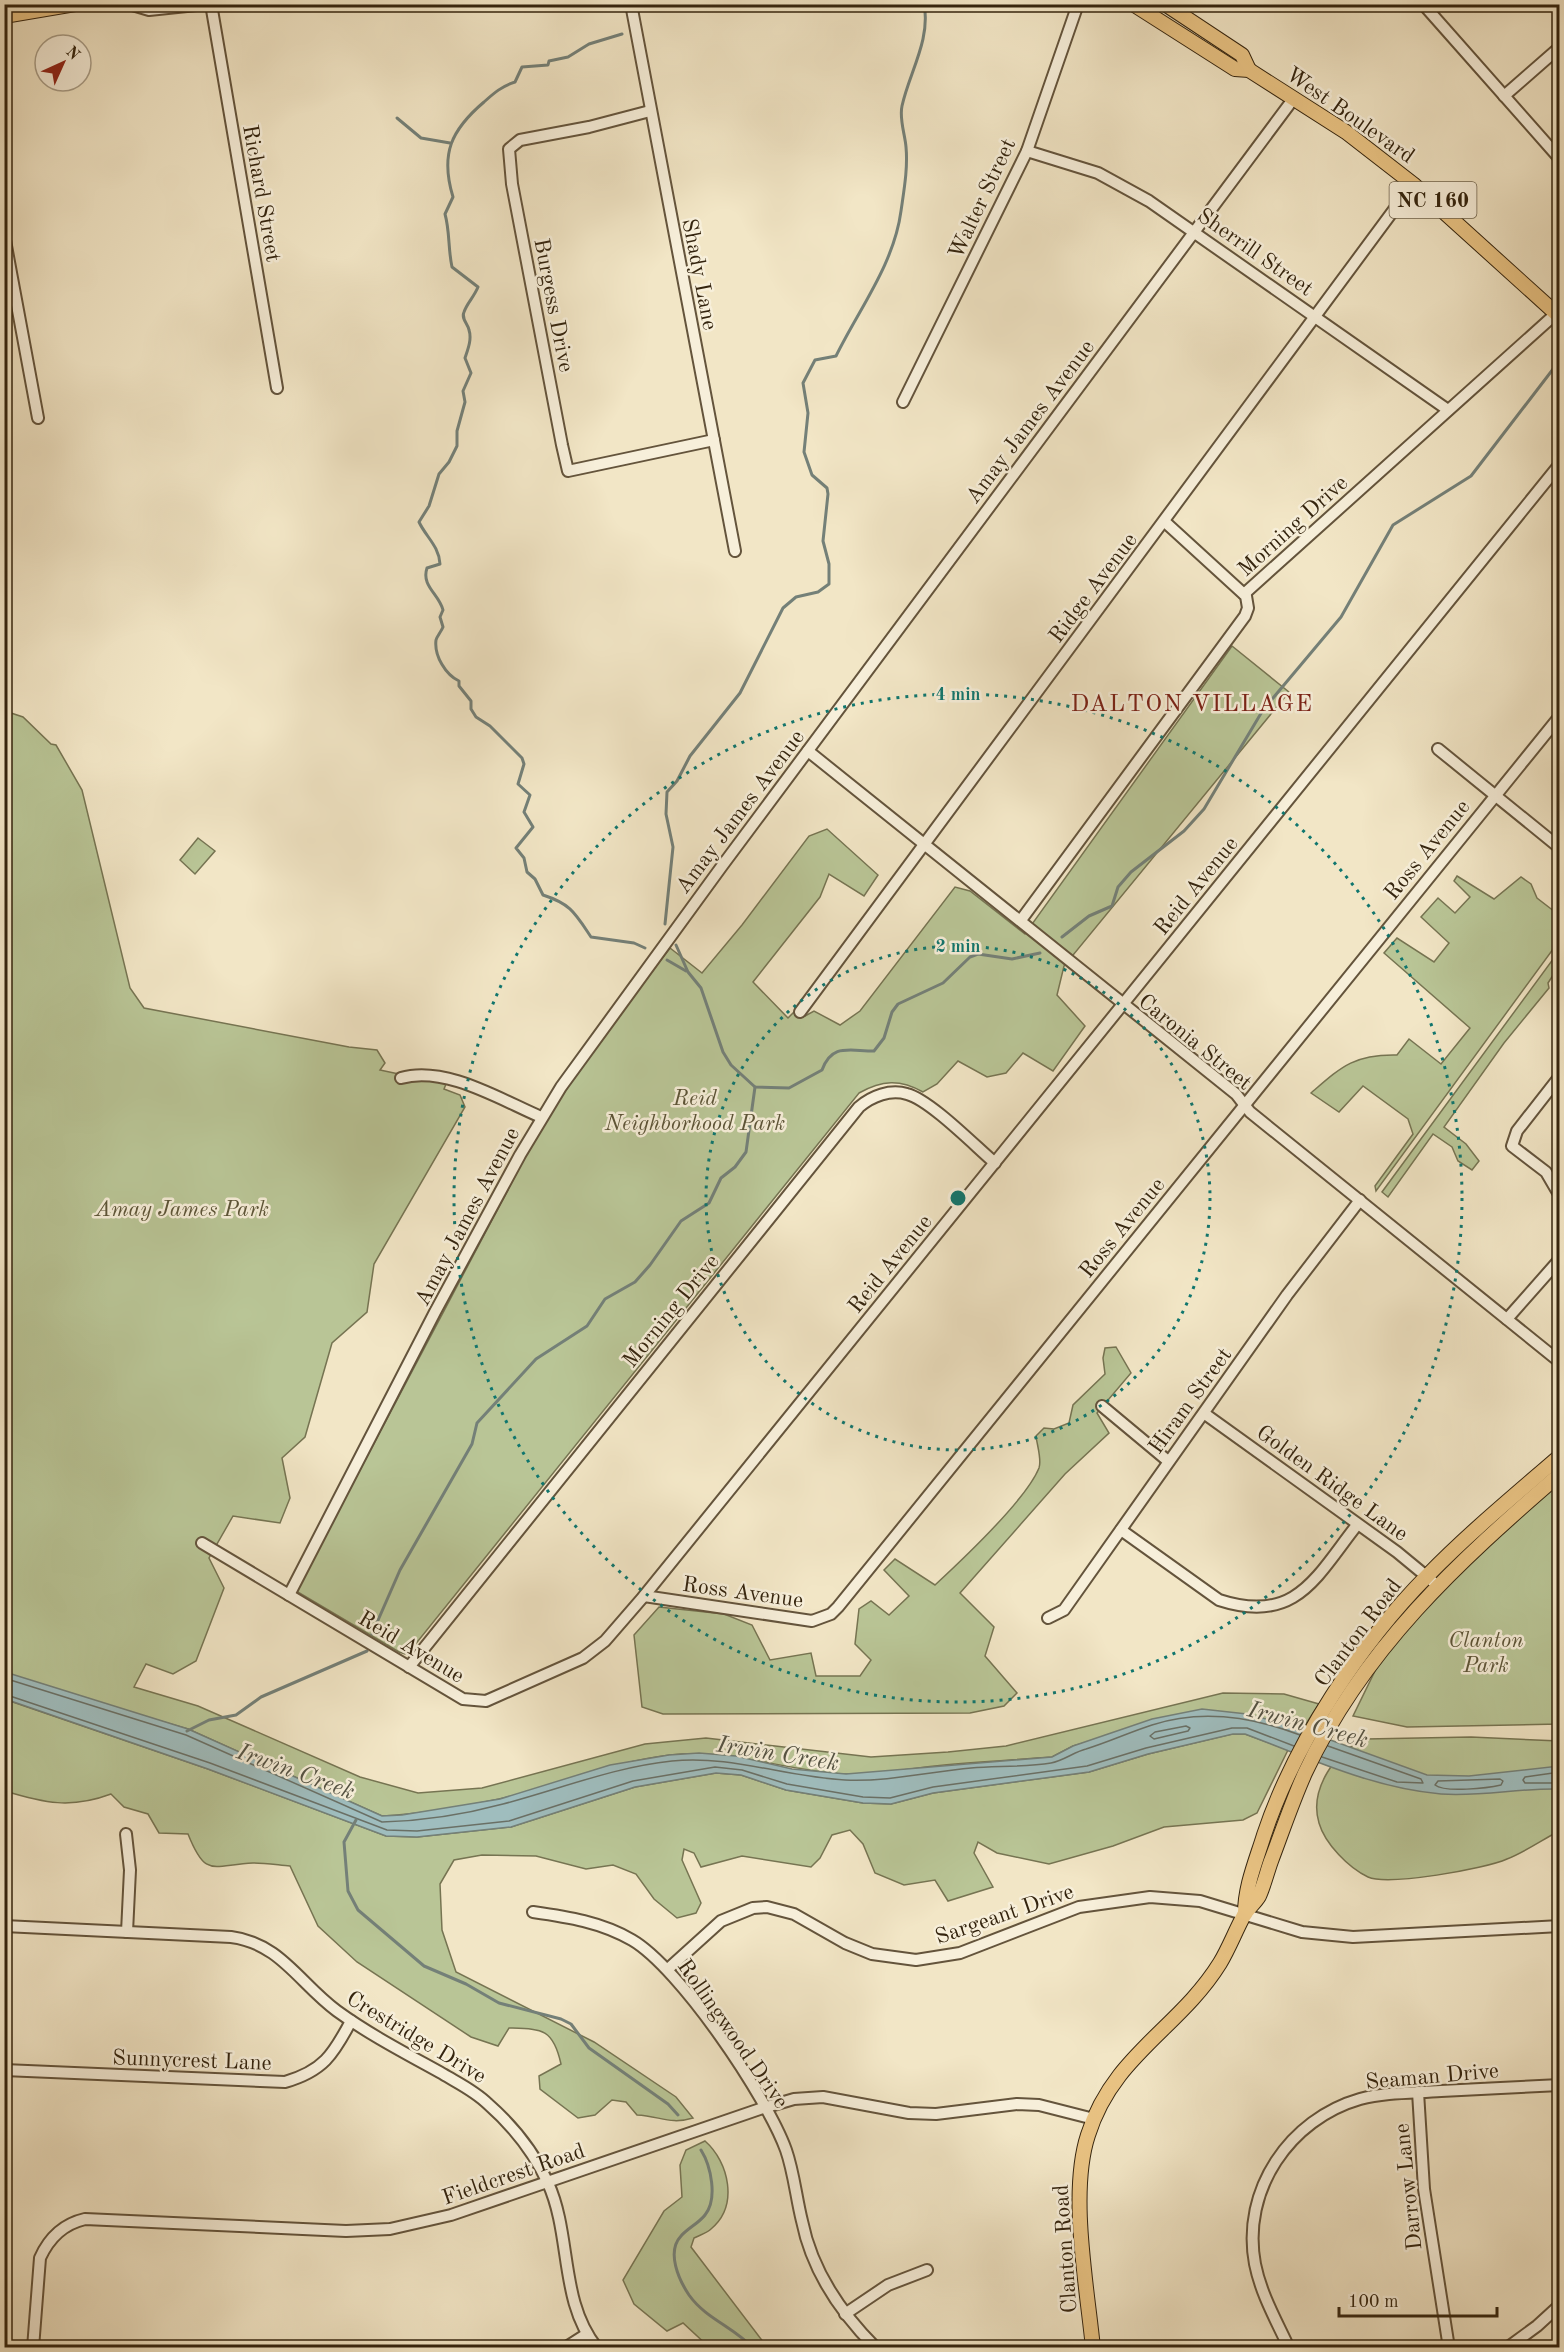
<svg xmlns="http://www.w3.org/2000/svg" width="1564" height="2352" font-family="'Old Standard TT',serif">
  <style>
    .green { fill: #b9c596; stroke: #767452; stroke-width: 1.5 }
    .water { fill: #9fbdbe; stroke: #748078; stroke-width: 1.5 }
    .lines { fill: none; stroke-linecap: round; stroke-linejoin: round }
    .shore { stroke: #6a7066; stroke-width: 1.5 }
    .stream { stroke: #748078; stroke-width: 3 }
    .minor-casing { stroke: #64543c; stroke-width: 14 }
    .major-casing { stroke: #34240e; stroke-width: 16 }
    .minor { stroke: #f7efda; stroke-width: 10 }
    .major { stroke: #e9c383; stroke-width: 14 }
    .ring { fill: none; stroke: #0f766e; stroke-width: 3; stroke-dasharray: 3 6 }
    .labels { text-anchor: middle; stroke-width: 5; stroke-linejoin: round; paint-order: stroke }
    .shield { fill: #f7efda; stroke: #6e614b; stroke-width: 1.5 }
    .shield-label { font-size: 21px; font-weight: bold; fill: #34240e }
    .street-label { font-size: 22px; fill: #34240e; stroke: #f7efda }
    .park-label { font-size: 22px; font-style: italic; fill: #5c5437; stroke: #f7efda }
    .neighbourhood-label { font-size: 24px; letter-spacing: 1.5px; fill: #7a1f14; stroke: #f7efda }
    .water-label { font-size: 24px; font-style: italic; fill: #545243; stroke: #f7efda }
    .centre { fill: #0f766e; stroke: #f7efda; stroke-width: 3 }
    .ring-label { font-size: 18px; text-anchor: middle; font-weight: bold; fill: #0f766e; stroke: #f7efda; stroke-width: 5; stroke-linejoin: round; paint-order: stroke }
  </style>
  <rect width="100%" height="100%" fill="#f2e6c6"/>
  <filter id="stains"><feTurbulence type="fractalNoise" baseFrequency=".00333" numOctaves="4"/><feColorMatrix values="0 0 0 0 .2 0 0 0 0 .09 0 0 0 0 .02 0 0 0 .5 -.17"/></filter>
  <radialGradient id="worn" r=".72"><stop offset=".6" stop-color="#630" stop-opacity="0"/><stop offset="1" stop-color="#630" stop-opacity=".3"/></radialGradient>
  <!-- green -->
  <g class="green">
    <path d="M 1232,646 L 1289,692 L 1064,966 L 1057,995 L 1085,1026 L 1053,1071 L 1023,1053 L 1006,1073 L 987,1077 L 958,1061 L 937,1084 L 923,1092 C 900,1079 882,1080 859,1093 L 410,1651 L 405,1654 L 399,1652 L 296,1591 L 539,1131 L 592,1050 L 670,948 L 702,973 L 742,925 L 809,836 L 827,829 L 878,875 L 864,896 L 829,874 L 820,897 L 753,982 L 788,1018 L 797,1009 L 805,1016 L 814,1011 L 840,1025 L 860,1011 L 955,887 L 970,891 L 1025,934 Z"/>
    <path d="M 5,711 L 23,717 L 51,744 L 56,745 L 82,790 L 130,988 L 144,1008 L 349,1047 L 377,1050 L 385,1063 L 380,1070 L 446,1084 L 444,1089 L 460,1095 L 465,1107 L 374,1264 L 367,1312 L 332,1343 L 305,1437 L 282,1458 L 290,1498 L 280,1523 L 233,1516 L 209,1558 L 224,1588 L 196,1661 L 173,1674 L 146,1664 L 134,1687 L 198,1706 L 360,1777 L 418,1793 L 482,1788 L 645,1744 L 706,1738 L 871,1757 L 948,1752 L 1006,1746 L 1223,1693 L 1284,1694 L 1319,1704 L 1302,1730 L 1247,1714 L 1106,1737 L 1073,1746 L 1052,1757 C 1013,1760 974,1762 935,1766 C 905,1769 875,1775 845,1774 C 785,1771 730,1748 670,1755 C 610,1762 557,1786 499,1799 C 461,1807 421,1814 382,1816 L 188,1729 L 122,1710 L 5,1691 Z"/>
    <path d="M 198,838 L 215,851 L 195,874 L 180,860 Z"/>
    <path d="M 1457,876 L 1494,899 L 1521,877 L 1531,884 L 1537,898 L 1559,915 L 1559,941 L 1376,1191 L 1375,1186 L 1413,1134 L 1408,1119 L 1363,1086 L 1339,1112 L 1311,1093 C 1341,1067 1354,1054 1397,1055 L 1409,1039 L 1441,1064 L 1470,1028 L 1384,953 L 1397,938 L 1434,962 L 1449,943 L 1421,917 L 1438,898 L 1455,913 L 1470,897 L 1454,881 Z"/>
    <path d="M 1559,951 L 1559,966 L 1548,983 L 1549,988 L 1504,1043 L 1444,1127 L 1466,1144 L 1479,1161 L 1472,1170 L 1458,1161 L 1452,1147 L 1433,1134 L 1388,1197 L 1382,1192 Z"/>
    <path d="M 1116,1347 L 1131,1373 L 1097,1413 L 1109,1433 L 1065,1474 L 960,1593 L 994,1627 L 985,1656 L 1017,1693 L 1004,1706 L 970,1713 L 663,1714 L 642,1707 L 634,1635 L 659,1607 L 724,1614 L 752,1625 L 770,1660 L 811,1653 L 816,1676 L 860,1676 L 871,1660 L 855,1644 L 859,1609 L 871,1601 L 889,1615 L 909,1596 L 884,1570 L 895,1559 L 935,1585 C 962,1560 1026,1500 1039,1468 C 1042,1460 1037,1445 1036,1436 L 1044,1428 L 1054,1429 L 1069,1423 L 1073,1405 L 1105,1374 L 1103,1358 L 1105,1348 Z"/>
    <path d="M 1559,1482 L 1559,1724 L 1407,1727 L 1353,1716 L 1377,1667 L 1394,1643 L 1448,1582 Z"/>
    <path d="M 4,1699 L 208,1769 L 386,1836 L 417,1837 L 511,1827 L 635,1787 L 716,1773 L 741,1775 L 786,1790 L 863,1803 L 891,1804 L 933,1793 L 1089,1772 L 1148,1754 L 1232,1734 L 1245,1734 L 1288,1750 L 1257,1813 L 1243,1820 L 1164,1827 L 1113,1846 L 1049,1864 L 997,1853 L 978,1842 L 974,1853 L 993,1887 L 948,1901 L 935,1880 L 904,1885 L 875,1873 L 863,1844 L 850,1830 L 832,1835 L 820,1858 L 811,1867 L 742,1856 L 701,1867 L 694,1853 L 684,1849 L 682,1860 L 701,1903 L 696,1913 L 677,1918 L 654,1899 L 636,1874 L 613,1865 L 586,1869 L 536,1856 L 482,1855 L 454,1860 L 440,1884 L 442,1930 L 456,1972 L 594,2042 L 676,2097 L 693,2118 C 670,2125 660,2116 637,2115 L 626,2102 L 612,2100 L 595,2115 L 578,2118 L 540,2089 L 539,2076 L 561,2064 C 553,2028 542,2029 509,2028 L 498,2046 L 471,2037 L 357,1962 L 318,1926 L 290,1866 C 278,1865 265,1863 253,1863 C 212,1865 206,1879 188,1834 L 159,1833 L 148,1814 L 124,1807 L 111,1794 C 71,1809 44,1803 5,1791 Z"/>
    <path d="M 1471,1737 L 1559,1741 L 1559,1831 C 1542,1840 1525,1852 1507,1859 C 1485,1869 1388,1886 1368,1877 C 1349,1868 1325,1844 1319,1823 C 1309,1790 1335,1750 1366,1739 Z"/>
    <path d="M 705,2141 C 729,2162 739,2206 711,2229 C 707,2233 700,2235 694,2238 L 691,2247 L 767,2347 L 709,2347 L 683,2323 L 667,2331 L 634,2304 L 623,2280 L 664,2211 L 682,2197 L 680,2165 L 686,2150 Z"/>
  </g>
  <!-- water -->
  <path class="water" d="M 5,1672 L 188,1729 L 382,1816 L 402,1815 L 500,1799 L 610,1765 L 669,1755 L 699,1753 L 736,1756 L 792,1769 L 846,1774 L 1052,1757 L 1073,1746 L 1152,1719 L 1202,1709 L 1247,1714 L 1289,1725 L 1427,1775 L 1469,1776 L 1559,1766 L 1559,1789 C 1519,1788 1481,1797 1441,1794 C 1372,1788 1309,1758 1245,1734 L 1233,1734 L 1148,1754 L 1089,1772 L 933,1793 L 891,1804 L 863,1803 L 786,1790 L 741,1775 L 716,1773 L 635,1787 L 511,1827 L 417,1837 L 386,1836 L 208,1769 L 5,1699 Z"/>
  <g class="lines">
    <!-- shore -->
    <g class="shore">
      <path d="M 4,1678 L 186,1735 L 382,1822 C 421,1821 466,1814 503,1804 C 560,1789 614,1767 672,1761 C 731,1755 786,1777 845,1780 C 887,1782 929,1772 971,1768 C 998,1766 1025,1767 1051,1763 C 1063,1761 1074,1752 1086,1749 C 1109,1742 1130,1732 1152,1725 C 1201,1709 1253,1717 1300,1735"/>
      <path d="M 4,1694 L 210,1763 L 387,1830 L 417,1831 L 509,1821 L 633,1781 L 715,1767 L 742,1770 L 787,1784 L 863,1797 L 890,1798 L 933,1787 L 1087,1766 L 1146,1748 L 1232,1728 L 1247,1728 L 1294,1746"/>
      <path d="M 1186,1726 L 1190,1728 L 1188,1731 L 1154,1739 L 1150,1736 L 1155,1732 Z"/>
      <path d="M 1322,1757 L 1397,1782 L 1423,1783 L 1421,1779 L 1328,1746"/>
      <path d="M 1560,1772 L 1525,1777 L 1523,1780 L 1525,1783 L 1560,1783"/>
      <path d="M 1500,1779 L 1503,1781 L 1501,1785 C 1488,1788 1445,1793 1435,1785 L 1438,1781 Z"/>
    </g>
    <!-- stream -->
    <g class="stream">
      <path d="M 622,34 L 589,44 L 568,57 L 549,61 L 548,65 L 522,67 L 515,82 C 502,86 494,93 484,102 C 451,130 440,154 453,197 L 445,214 C 450,232 448,249 452,267 L 478,287 C 474,297 467,303 464,312 C 461,319 468,324 469,330 C 472,339 468,349 465,358 L 471,373 L 463,391 L 465,402 L 457,431 L 457,446 L 449,462 L 439,474 L 429,506 L 419,522 C 426,537 439,546 440,564 L 427,568 C 421,586 439,594 443,610 L 440,617 L 443,627 C 441,632 437,636 436,640 C 434,656 446,675 459,681 L 459,686 L 471,701 L 471,709 L 476,717 L 490,726 L 522,758 L 524,764 L 518,784 L 530,795 L 524,812 L 533,827 L 516,848 L 524,858 L 527,872 L 535,879 L 543,895 C 571,904 575,913 591,937 L 634,943 L 645,948"/>
      <path d="M 397,118 L 421,138 L 450,143"/>
      <path d="M 665,924 L 673,847 L 666,814 L 667,792 L 677,781 L 690,756 L 740,693 L 783,608 L 796,597 L 818,592 L 829,584 L 829,564 L 823,541 L 828,494 L 827,488 L 812,475 L 804,452 L 808,413 L 803,383 L 815,360 L 836,356 C 859,309 894,264 901,211 C 904,190 908,168 906,147 C 905,134 899,119 902,106 C 909,73 931,40 924,4"/>
      <path d="M 1062,937 L 1089,916 L 1112,906 L 1118,887 L 1131,872 L 1184,831 L 1204,809 L 1263,710 L 1341,617 L 1393,525 L 1471,476 L 1560,360"/>
      <path d="M 676,945 L 688,972 L 701,988 L 723,1052 L 731,1065 L 755,1087 L 789,1088 L 822,1070 C 832,1043 849,1051 874,1051 L 884,1038 L 892,1012 L 898,1004 L 943,983 L 970,957 L 978,954 L 1012,959 L 1040,953"/>
      <path d="M 667,960 L 686,971"/>
      <path d="M 372,1634 L 400,1570 L 472,1444 L 477,1423 L 536,1359 L 587,1326 L 605,1299 L 635,1282 L 650,1265 L 681,1221 L 709,1203 L 721,1178 L 735,1167 L 746,1152 L 755,1087"/>
      <path d="M 187,1731 L 209,1720 L 236,1715 L 261,1697 L 367,1651"/>
      <path d="M 356,1820 L 344,1842 L 348,1891 L 358,1910 L 424,1966 L 466,1984 L 499,2003 L 561,2019 L 571,2024 L 589,2048 L 668,2104 L 678,2115"/>
      <path d="M 701,2150 C 711,2166 718,2199 705,2215 C 699,2223 688,2228 681,2236 C 666,2252 679,2280 689,2295 C 706,2319 734,2327 753,2348"/>
    </g>
    <defs>
      <g id="minor">
        <path d="M 129,4 L 149,10 L 206,4"/>
        <path d="M 211,4 L 277,388"/>
        <path d="M 631,4 L 735,551"/>
        <path d="M 1423,4 L 1560,159"/>
        <path d="M 1504,96 L 1560,47"/>
        <path d="M 650,111 L 589,127 L 520,140 L 509,149 L 512,184 L 562,445 L 568,471 L 714,440"/>
        <path d="M 1027,151 L 1098,173 L 1149,201 L 1448,410"/>
        <path d="M 4,235 L 38,418"/>
        <path d="M 903,402 L 1027,151 L 1078,4"/>
        <path d="M 1244,594 L 1560,310"/>
        <path d="M 1438,749 L 1560,848"/>
        <path d="M 808,751 L 1236,1094 L 1250,1112 L 1560,1362"/>
        <path d="M 1021,920 L 1245,616 L 1248,608 L 1246,596 L 1165,522"/>
        <path d="M 800,1012 L 1413,184"/>
        <path d="M 1560,1076 L 1517,1131 L 1512,1146 L 1546,1172 L 1560,1196"/>
        <path d="M 401,1078 C 445,1065 501,1100 541,1117"/>
        <path d="M 1507,1319 L 1560,1259"/>
        <path d="M 1102,1406 L 1168,1461"/>
        <path d="M 1205,1414 L 1397,1552 L 1437,1585"/>
        <path d="M 1121,1530 L 1219,1600 C 1296,1625 1316,1577 1357,1525"/>
        <path d="M 202,1543 L 463,1699 L 486,1701 L 583,1658 L 605,1641 L 644,1596 L 1560,464"/>
        <path d="M 289,1595 L 435,1312 L 520,1155 L 561,1087 L 722,866 L 1294,98"/>
        <path d="M 644,1596 L 812,1621 L 831,1614 L 838,1607 L 1560,716"/>
        <path d="M 1048,1618 L 1064,1610 L 1287,1295 L 1360,1200"/>
        <path d="M 409,1667 L 859,1107 C 872,1096 890,1089 907,1094 C 930,1100 975,1146 995,1163"/>
        <path d="M 126,1834 L 130,1870 L 127,1932"/>
        <path d="M 533,1912 C 568,1917 601,1922 632,1940 C 680,1968 767,2097 786,2150 C 794,2173 796,2197 802,2221 C 812,2271 840,2312 876,2348"/>
        <path d="M 4,1926 L 231,1937 C 280,1943 300,1984 337,2011 C 370,2035 407,2054 443,2074 C 458,2083 475,2091 488,2104 C 513,2126 534,2152 548,2183 C 572,2236 559,2301 597,2348"/>
        <path d="M 668,1969 L 721,1921 L 753,1908 L 767,1907 L 794,1914 L 845,1943 L 872,1954 L 916,1960 L 960,1953 L 1079,1907 L 1150,1897 L 1200,1901 L 1302,1932 L 1353,1937 L 1560,1926"/>
        <path d="M 4,2070 L 285,2082 C 323,2071 333,2055 351,2021"/>
        <path d="M 1418,2092 L 1424,2189 L 1449,2348"/>
        <path d="M 845,2314 L 888,2285 L 927,2270"/>
        <path d="M 33,2348 L 40,2258 C 49,2238 63,2224 85,2219 L 346,2231 L 390,2229 L 451,2215 L 760,2109 L 794,2099 L 823,2097 L 909,2113 L 936,2114 L 1017,2104 L 1039,2105 L 1094,2119"/>
        <path d="M 565,2348 L 587,2334"/>
        <path d="M 1289,2348 C 1276,2320 1261,2294 1255,2264 C 1241,2190 1290,2119 1360,2099 C 1386,2092 1414,2093 1441,2091 C 1481,2089 1520,2087 1560,2085"/>
        <path d="M 1507,2348 L 1537,2326 L 1560,2305"/>
      </g>
      <g id="major">
        <path d="M 1133,4 L 1235,69 L 1249,70 L 1346,132 L 1413,184 L 1560,317"/>
        <path d="M 1165,4 L 1242,55 L 1249,70"/>
        <path d="M 4,16 L 75,4"/>
        <path d="M 1245,1914 C 1245,1886 1256,1861 1264,1835 C 1295,1742 1360,1644 1428,1575 C 1469,1533 1515,1495 1560,1456"/>
        <path d="M 1093,2348 C 1087,2286 1069,2193 1088,2135 C 1113,2055 1179,2029 1220,1963 C 1229,1948 1235,1932 1243,1917 C 1247,1909 1255,1903 1259,1896 C 1264,1885 1267,1872 1271,1861 C 1282,1832 1292,1802 1305,1773 C 1363,1649 1458,1562 1560,1474"/>
      </g>
    </defs>
    <!-- minor casing -->
    <use href="#minor" class="minor-casing"/>
    <!-- major casing -->
    <use href="#major" class="major-casing"/>
    <!-- minor -->
    <use href="#minor" class="minor"/>
    <!-- major -->
    <use href="#major" class="major"/>
  </g>
  <!-- distance rings -->
  <g class="ring">
    <circle cx="958" cy="1198" r="252"/>
    <circle cx="958" cy="1198" r="504"/>
  </g>
  <g class="labels">
    <!-- shield labels -->
    <rect class="shield" x="1389.5" y="182" width="87" height="36" rx="4.5"/>
    <g class="shield-label">
      <text x="1433" y="207">NC 160</text>
    </g>
    <!-- street labels -->
    <g class="street-label">
      <text transform="translate(1351 114) rotate(35)" y="8">West Boulevard</text>
      <text transform="translate(263 193) rotate(80)" y="8">Richard Street</text>
      <text transform="translate(981 198) rotate(-65)" y="8">Walter Street</text>
      <text transform="translate(1256 251) rotate(35)" y="8">Sherrill Street</text>
      <text transform="translate(701 274) rotate(79)" y="8">Shady Lane</text>
      <text transform="translate(555 305) rotate(79)" y="8">Burgess Drive</text>
      <text transform="translate(1029 421) rotate(-53)" y="8">Amay James Avenue</text>
      <text transform="translate(1292 525) rotate(-42)" y="8">Morning Drive</text>
      <text transform="translate(1092 587) rotate(-53)" y="8">Ridge Avenue</text>
      <text transform="translate(739 811) rotate(-53)" y="8">Amay James Avenue</text>
      <text transform="translate(1426 849) rotate(-51)" y="8">Ross Avenue</text>
      <text transform="translate(1195 885) rotate(-51)" y="8">Reid Avenue</text>
      <text transform="translate(1196 1041) rotate(39)" y="8">Caronia Street</text>
      <text transform="translate(466 1216) rotate(-62)" y="8">Amay James Avenue</text>
      <text transform="translate(1121 1227) rotate(-51)" y="8">Ross Avenue</text>
      <text transform="translate(889 1263) rotate(-51)" y="8">Reid Avenue</text>
      <text transform="translate(670 1310) rotate(-51)" y="8">Morning Drive</text>
      <text transform="translate(1189 1400) rotate(-54)" y="8">Hiram Street</text>
      <text transform="translate(1333 1482) rotate(36)" y="8">Golden Ridge Lane</text>
      <text transform="translate(743 1591) rotate(8)" y="8">Ross Avenue</text>
      <text transform="translate(1357 1632) rotate(-53)" y="8">Clanton Road</text>
      <text transform="translate(412 1646) rotate(31)" y="8">Reid Avenue</text>
      <text transform="translate(1004 1913) rotate(-19)" y="8">Sargeant Drive</text>
      <text transform="translate(734 2033) rotate(55)" y="8">Rollingwood Drive</text>
      <text transform="translate(417 2036) rotate(31)" y="8">Crestridge Drive</text>
      <text transform="translate(192 2059) rotate(2)" y="8">Sunnycrest Lane</text>
      <text transform="translate(1432 2075) rotate(-5)" y="8">Seaman Drive</text>
      <text transform="translate(513 2173) rotate(-19)" y="8">Fieldcrest Road</text>
      <text transform="translate(1407 2187) rotate(-96)" y="8">Darrow Lane</text>
      <text transform="translate(1064 2249) rotate(-94)" y="8">Clanton Road</text>
    </g>
    <!-- park labels -->
    <g class="park-label">
      <text x="695" y="1105">Reid<tspan x="695" dy="25">Neighborhood Park</tspan></text>
      <text x="182" y="1216">Amay James Park</text>
      <text x="1486" y="1647">Clanton<tspan x="1486" dy="25">Park</tspan></text>
    </g>
    <!-- neighbourhood labels -->
    <g class="neighbourhood-label">
      <text x="1192" y="711">DALTON VILLAGE</text>
    </g>
    <!-- water labels -->
    <g class="water-label">
      <text transform="translate(1308 1724) rotate(15)" y="8">Irwin Creek</text>
      <text transform="translate(778 1753) rotate(9)" y="8">Irwin Creek</text>
      <text transform="translate(296 1771) rotate(20)" y="8">Irwin Creek</text>
    </g>
  </g>
  <circle cx="958" cy="1198" r="9" class="centre"/>
  <g class="ring-label">
    <text x="958" y="700">4 min</text>
    <text x="958" y="952">2 min</text>
  </g>
  <!-- margin -->
  <rect width="1564" height="2352" fill="none" stroke="#f2e6c6" stroke-width="24"/>
  <rect x="6" y="6" width="1552" height="2340" fill="none" stroke="#34240e" stroke-width="3"/>
  <rect x="12" y="12" width="1540" height="2328" fill="none" stroke="#34240e" stroke-width="1.5"/>
  <!-- north arrow -->
  <g transform="translate(63 63) rotate(45)"><circle r="28" fill="#f7efda" stroke="#a99e88" stroke-width="1.5"/>
  <path d="M0-4.5L10 22L0 15L-10 22Z" fill="#8f2418"/>
  <text y="-9" font-size="16" font-weight="bold" text-anchor="middle" fill="#34240e">N</text>
  </g>
  <!-- scale -->
  <path d="M1339 2307v9h158v-9" fill="none" stroke="#34240e" stroke-width="3"/>
  <text x="1348" y="2307" font-size="18" fill="#34240e" stroke="#f7efda" stroke-width="4.5" paint-order="stroke">100 m</text>
  <rect width="100%" height="100%" filter="url(#stains)"/>
  <rect width="100%" height="100%" fill="url(#worn)"/>
</svg>
